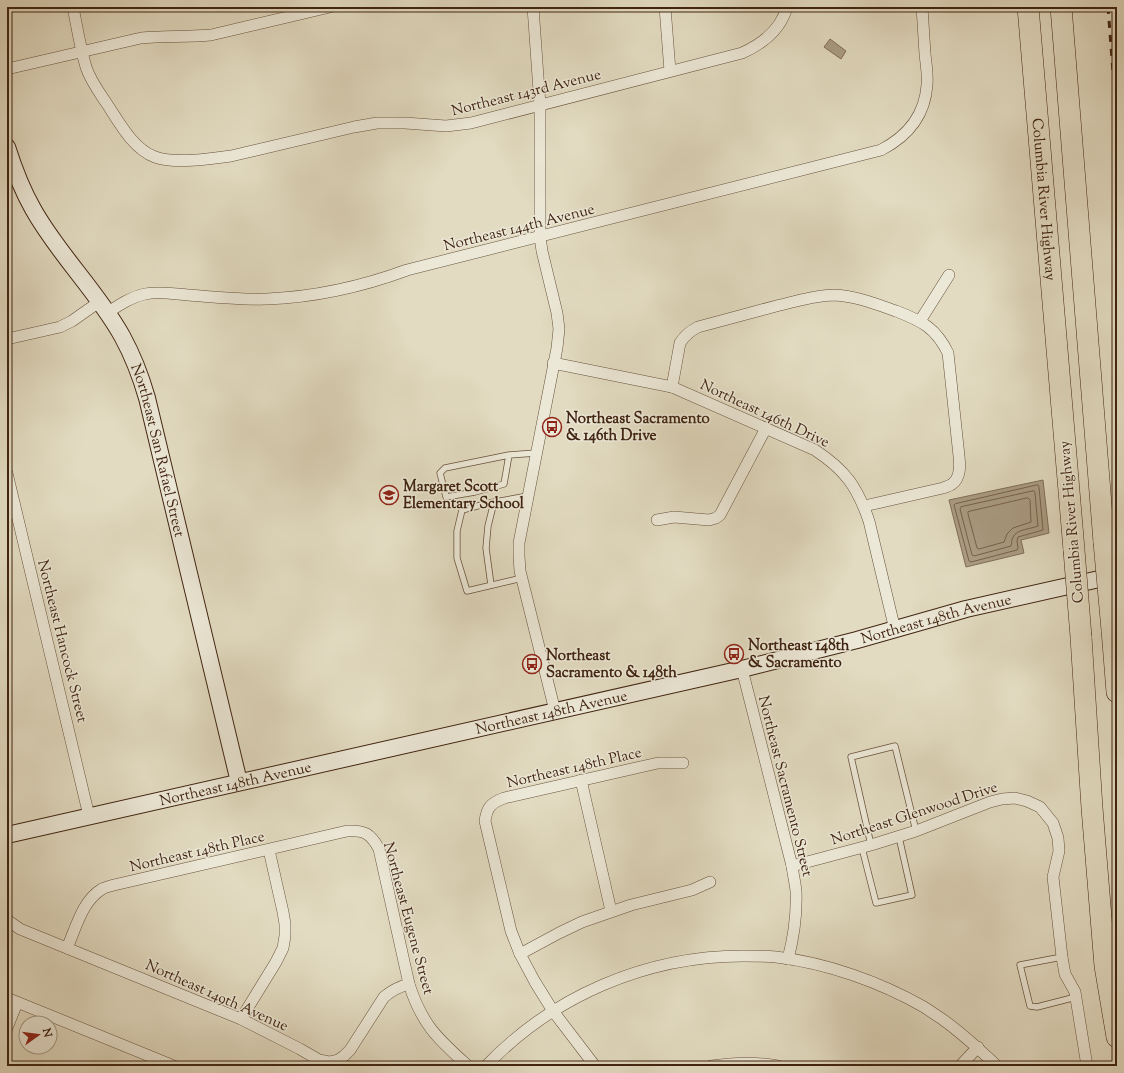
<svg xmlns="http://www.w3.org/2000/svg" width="1124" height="1073" font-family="'Sorts Mill Goudy',serif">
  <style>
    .water { fill: #ab9d85; stroke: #806d57 }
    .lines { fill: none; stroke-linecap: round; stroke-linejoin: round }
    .shore { stroke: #76604b; stroke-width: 1 }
    .lane-casing { stroke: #68523d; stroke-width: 7 }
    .street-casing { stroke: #68523d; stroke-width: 12 }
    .secondary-casing { stroke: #402411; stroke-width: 18 }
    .highway-casing { stroke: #402411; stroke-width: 22 }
    .lane { stroke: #ece8d7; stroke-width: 5.5 }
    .street { stroke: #ece8d7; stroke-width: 11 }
    .secondary { stroke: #ece8d7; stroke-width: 16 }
    .highway { stroke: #e2dbc1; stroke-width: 21 }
    .rail { stroke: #402411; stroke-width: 3; stroke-dasharray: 7 7; stroke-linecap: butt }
    .highway-bridge-casing { stroke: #402411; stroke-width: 22; stroke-linecap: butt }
    .highway-bridge { stroke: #e2dbc1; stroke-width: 21 }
    .labels { text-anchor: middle; stroke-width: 3; stroke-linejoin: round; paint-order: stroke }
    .street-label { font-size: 15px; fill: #402411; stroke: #ece8d7 }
    .poi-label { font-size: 15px; font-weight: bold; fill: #402411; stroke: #ece8d7; text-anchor: start }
  </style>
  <rect width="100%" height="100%" fill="#e2dbc1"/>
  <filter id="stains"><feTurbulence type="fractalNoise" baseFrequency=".005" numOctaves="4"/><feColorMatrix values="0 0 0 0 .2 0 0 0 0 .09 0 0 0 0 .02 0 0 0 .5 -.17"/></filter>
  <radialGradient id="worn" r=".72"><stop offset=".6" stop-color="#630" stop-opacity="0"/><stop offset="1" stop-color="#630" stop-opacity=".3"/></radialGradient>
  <!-- water -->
  <g class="water">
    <path d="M 830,39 L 846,51 L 841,59 L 824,47 Z"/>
    <path d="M 1043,480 L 1049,533 L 1021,540 L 1024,553 L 966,567 L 949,500 Z"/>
  </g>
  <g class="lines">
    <!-- shore -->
    <g class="shore">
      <path d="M 1038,485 L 1039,487 L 1043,530 L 1018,537 L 1017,541 L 1018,548 L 1017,550 L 971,562 L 969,561 L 954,505 L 955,504 Z"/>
      <path d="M 1034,491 L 1035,493 L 1038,526 C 1031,529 1017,529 1013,537 C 1011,540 1012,544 1011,546 L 974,556 L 972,555 L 960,509 L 961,507 Z"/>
      <path d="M 1028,498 L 1030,500 L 1031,522 L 1013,528 L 1007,534 L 1004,542 L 979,549 L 977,548 L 968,514 L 968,512 Z"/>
    </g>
    <defs>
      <g id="lane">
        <path d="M 509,455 L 504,484 L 475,492 L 446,497 L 440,473 L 445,468 L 509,455 L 536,453"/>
        <path d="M 522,578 L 467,591 L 457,558 L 457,531 L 462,510 L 489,503 L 528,496"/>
        <path d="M 491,585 L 486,548 L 488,526 L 494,502"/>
        <path d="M 871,845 L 851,757 L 895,746 L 916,831"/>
        <path d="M 862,848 L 876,903 L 912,895 L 899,837"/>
        <path d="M 1062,957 L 1020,965 L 1030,1006 L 1037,1007 L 1076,997"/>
      </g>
      <g id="street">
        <path d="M 73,7 C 77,27 80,47 86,67 C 90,80 99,92 107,104 C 119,122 133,149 155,157 C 175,164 210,159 231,156 L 354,127 L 377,123 L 405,123 L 446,126 L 471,123 L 742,53 C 762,44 781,29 787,7"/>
        <path d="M 533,7 L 540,105 L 540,237 L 542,251 L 557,313 L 559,329 L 557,348 L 519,543 L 519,556 L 520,571 L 555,711"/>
        <path d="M 665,7 L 670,71"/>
        <path d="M 7,69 L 141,38 C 164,36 187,37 211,35 L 330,7"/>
        <path d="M 107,313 C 119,305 131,297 145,294 C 159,291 174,294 188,295 C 214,297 240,300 267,299 C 316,297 361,287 407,270 L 881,150 C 908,136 925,115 927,85 C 928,74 926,64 925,54 C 924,38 923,23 922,7"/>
        <path d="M 920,321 L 949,275"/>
        <path d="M 7,339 L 60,327 L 72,321 L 99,302"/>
        <path d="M 553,363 L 672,387 L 815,450 C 845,470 857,486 869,521 L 895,630"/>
        <path d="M 672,387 L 680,343 C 685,335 690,331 698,327 C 725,320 753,312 780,305 C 798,301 816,295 834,295 C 856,296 876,304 896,311 C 922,321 936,328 948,353 L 959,456 C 960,465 961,478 952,484 C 950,486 945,487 943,488 L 864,506"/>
        <path d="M 7,473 L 89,816"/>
        <path d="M 657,520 L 674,517 L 709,520 L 716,518 L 720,515 L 766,428"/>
        <path d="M 742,669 L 792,866 C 793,874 795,882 796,891 C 797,914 794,936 788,959"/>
        <path d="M 581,780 L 611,911"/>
        <path d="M 792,866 L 871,845 L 916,831 L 990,802 L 1002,799 L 1015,798 L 1027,801 L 1040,807 L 1053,823 L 1058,838 L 1059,851 L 1053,877 L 1062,957 L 1065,974 L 1075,992 L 1087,1066"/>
        <path d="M 7,920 L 20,929 L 241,1019 L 300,1049 L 319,1060 L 329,1062 L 338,1060 L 344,1056 L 350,1050 L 384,997 C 392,990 398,987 409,984"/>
        <path d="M 67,948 C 76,928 82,901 102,889 C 106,887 110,886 114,885 L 347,831 C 365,830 371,834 379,849 L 409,984 C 422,1025 438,1039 468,1066"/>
        <path d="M 520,954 L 559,933 L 582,922 L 631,905 L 692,890 L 710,882"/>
        <path d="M 7,998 L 174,1066"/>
        <path d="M 241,1019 L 276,962 L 283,948 L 285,936 L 285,924 L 283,912 L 269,850"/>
        <path d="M 7,1028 L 17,1003"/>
        <path d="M 486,1066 C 553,996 646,956 743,956 C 754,956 765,956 776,957 C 827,963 880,982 924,1007 C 930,1011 936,1015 942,1019 C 962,1033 979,1049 997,1066"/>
        <path d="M 595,1066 L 553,1011 L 535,982 L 520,954 L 511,931 L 485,821 C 487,807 491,803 504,798 L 658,763 L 683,763"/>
        <path d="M 711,1066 C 731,1063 758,1062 778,1066"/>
        <path d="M 960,1066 L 978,1047"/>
      </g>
      <g id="secondary">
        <path id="s1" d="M 7,147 C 14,169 22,190 33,209 C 58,254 97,291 122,336 C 133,356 141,377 147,398 L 239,782"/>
        <path id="s2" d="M 7,835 L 742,669 L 857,640 L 966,609 L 1117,575"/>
      </g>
      <g id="highway">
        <path id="s3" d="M 1028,7 L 1074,550"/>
        <path d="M 1061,7 L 1104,542"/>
        <path d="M 1112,630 L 1117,692"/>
        <path d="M 1081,637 L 1092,808 L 1105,966 L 1117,1037"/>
      </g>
    </defs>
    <!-- lane casing -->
    <use href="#lane" class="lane-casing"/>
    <!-- street casing -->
    <use href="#street" class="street-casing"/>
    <!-- secondary casing -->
    <use href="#secondary" class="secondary-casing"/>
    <!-- highway casing -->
    <use href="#highway" class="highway-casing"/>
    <!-- lane -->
    <use href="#lane" class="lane"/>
    <!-- street -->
    <use href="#street" class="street"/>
    <!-- secondary -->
    <use href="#secondary" class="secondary"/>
    <!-- highway -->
    <use href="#highway" class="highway"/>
    <!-- rail -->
    <path class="rail" d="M 1108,7 L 1117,124"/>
    <defs>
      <g id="highway-bridge">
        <path d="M 1104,542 L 1112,630"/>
        <path d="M 1074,550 L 1081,637"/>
      </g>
    </defs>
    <!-- highway-bridge casing -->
    <use href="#highway-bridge" class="highway-bridge-casing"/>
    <!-- highway-bridge -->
    <use href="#highway-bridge" class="highway-bridge"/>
  </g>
  <!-- icons -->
  <defs>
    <symbol id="bus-ring" viewBox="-11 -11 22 22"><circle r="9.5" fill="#ece8d7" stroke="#8f2418" stroke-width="1.5"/><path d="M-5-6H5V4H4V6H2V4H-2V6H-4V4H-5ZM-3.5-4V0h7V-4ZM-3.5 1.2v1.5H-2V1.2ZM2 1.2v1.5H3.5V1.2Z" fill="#8f2418"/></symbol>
    <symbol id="school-ring" viewBox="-11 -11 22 22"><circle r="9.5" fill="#ece8d7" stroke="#8f2418" stroke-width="1.5"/><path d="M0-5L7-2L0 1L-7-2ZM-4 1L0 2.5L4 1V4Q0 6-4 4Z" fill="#8f2418"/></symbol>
  </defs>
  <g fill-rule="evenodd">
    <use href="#bus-ring" x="541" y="416" width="22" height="22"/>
    <use href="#school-ring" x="378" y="484" width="22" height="22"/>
    <use href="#bus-ring" x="723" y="643" width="22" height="22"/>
    <use href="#bus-ring" x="521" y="653" width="22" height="22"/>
  </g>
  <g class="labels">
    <!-- street labels -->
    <g class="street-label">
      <text transform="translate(526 92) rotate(-14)" y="5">Northeast 143rd Avenue</text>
      <text dy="5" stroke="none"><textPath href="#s3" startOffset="193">Columbia River Highway</textPath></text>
      <text transform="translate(519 227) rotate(-14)" y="5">Northeast 144th Avenue</text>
      <text transform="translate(765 413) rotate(25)" y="5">Northeast 146th Drive</text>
      <text dy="5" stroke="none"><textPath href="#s1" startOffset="343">Northeast San Rafael Street</textPath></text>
      <text transform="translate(1071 522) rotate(-95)" y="5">Columbia River Highway</text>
      <text dy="5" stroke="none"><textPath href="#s2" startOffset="954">Northeast 148th Avenue</textPath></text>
      <text transform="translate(63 641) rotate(76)" y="5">Northeast Hancock Street</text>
      <text dy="5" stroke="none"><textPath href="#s2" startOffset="558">Northeast 148th Avenue</textPath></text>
      <text transform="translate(574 767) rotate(-13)" y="5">Northeast 148th Place</text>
      <text dy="5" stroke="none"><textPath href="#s2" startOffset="234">Northeast 148th Avenue</textPath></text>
      <text transform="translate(786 786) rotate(76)" y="5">Northeast Sacramento Street</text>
      <text transform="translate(914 813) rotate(-18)" y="5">Northeast Glenwood Drive</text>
      <text transform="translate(197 851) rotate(-13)" y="5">Northeast 148th Place</text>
      <text transform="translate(409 918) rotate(75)" y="5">Northeast Eugene Street</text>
      <text transform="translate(217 995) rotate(24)" y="5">Northeast 149th Avenue</text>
    </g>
    <!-- poi labels -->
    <g class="poi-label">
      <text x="566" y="423">Northeast Sacramento<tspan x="566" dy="17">&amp; 146th Drive</tspan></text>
      <text x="403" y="491">Margaret Scott<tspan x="403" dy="17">Elementary School</tspan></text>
      <text x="748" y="650">Northeast 148th<tspan x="748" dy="17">&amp; Sacramento</tspan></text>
      <text x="546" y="660">Northeast<tspan x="546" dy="17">Sacramento &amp; 148th</tspan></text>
    </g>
  </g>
  <!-- margin -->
  <rect width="1124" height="1073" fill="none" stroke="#e2dbc1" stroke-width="24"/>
  <rect x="8" y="8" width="1108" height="1057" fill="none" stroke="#402411" stroke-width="2"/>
  <rect x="12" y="12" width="1100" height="1049" fill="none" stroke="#402411"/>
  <!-- north arrow -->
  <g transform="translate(38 1035) rotate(76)"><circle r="19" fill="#ece8d7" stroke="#a79a88"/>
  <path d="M0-3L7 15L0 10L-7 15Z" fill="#8f2418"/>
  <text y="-6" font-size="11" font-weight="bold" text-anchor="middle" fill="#402411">N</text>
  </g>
  <rect width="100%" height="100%" filter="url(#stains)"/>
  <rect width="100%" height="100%" fill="url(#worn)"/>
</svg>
